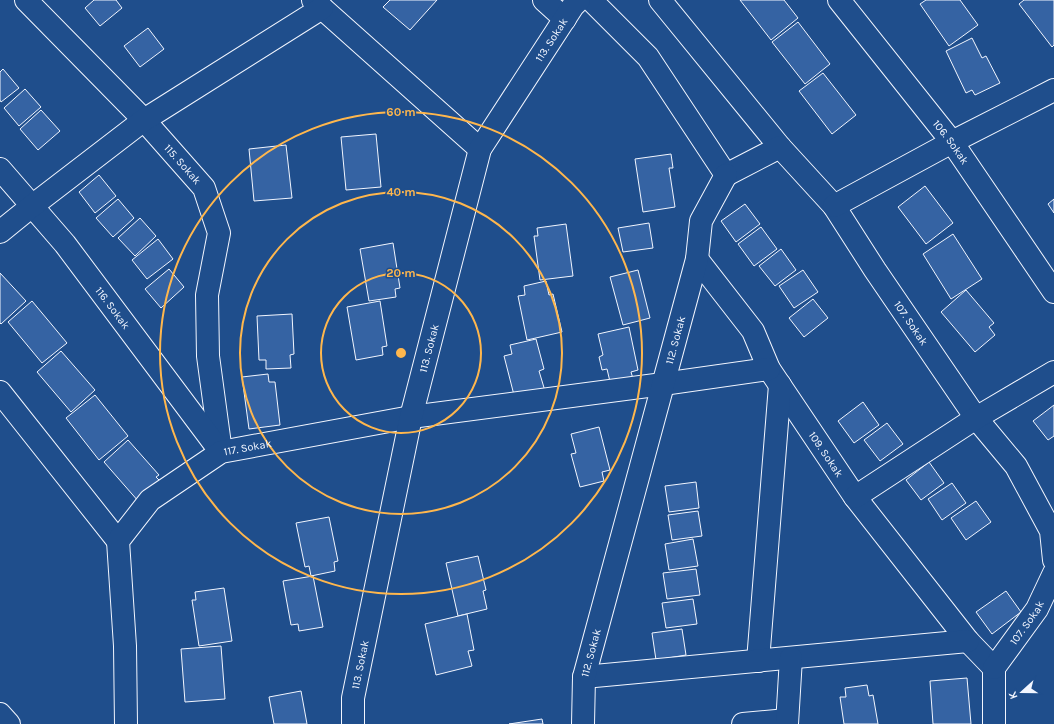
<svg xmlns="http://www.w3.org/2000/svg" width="1054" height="724" font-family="Karla,sans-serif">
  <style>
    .building { fill: #3563a3; stroke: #f2f6ff }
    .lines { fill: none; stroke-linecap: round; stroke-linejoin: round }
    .street-casing { stroke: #f2f6ff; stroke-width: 24 }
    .street { stroke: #1f4e8c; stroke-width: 22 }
    .ring { fill: none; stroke: #ffb74d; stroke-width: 2 }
    .labels { text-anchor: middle; stroke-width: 3; stroke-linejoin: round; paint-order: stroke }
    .street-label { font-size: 11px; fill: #f2f6ff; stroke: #1f4e8c }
    .centre { fill: #ffb74d; stroke: #1f4e8c; stroke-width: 2 }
    .ring-label { font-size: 12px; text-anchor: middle; font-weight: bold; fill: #ffb74d; stroke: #1f4e8c; stroke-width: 3; stroke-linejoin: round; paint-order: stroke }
  </style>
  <rect width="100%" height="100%" fill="#1f4e8c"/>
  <!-- building -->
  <g class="building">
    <path d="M 94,0 L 116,0 L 122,8 L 100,26 L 85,8 Z"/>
    <path d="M 390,0 L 437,0 L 410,30 L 383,7 Z"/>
    <path d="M 740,0 L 784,0 L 798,18 L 771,40 Z"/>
    <path d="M 926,0 L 960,0 L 978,25 L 949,46 L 920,4 Z"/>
    <path d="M 1024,0 L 1054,0 L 1054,45 L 1052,47 L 1019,4 Z"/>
    <path d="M 798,22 L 830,64 L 805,84 L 772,42 Z"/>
    <path d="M 148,28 L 164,49 L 140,67 L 124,46 Z"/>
    <path d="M 972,38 L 982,58 L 986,56 L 1000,83 L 975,95 L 972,90 L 966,93 L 946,51 Z"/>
    <path d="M 3,69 L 19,88 L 1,102 L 0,100 L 0,72 Z"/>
    <path d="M 823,73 L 856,115 L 832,134 L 799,91 Z"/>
    <path d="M 25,89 L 41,107 L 19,126 L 4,108 Z"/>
    <path d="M 41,110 L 60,131 L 38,150 L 20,129 Z"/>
    <path d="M 376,134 L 381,187 L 346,190 L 341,137 Z"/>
    <path d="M 286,145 L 292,198 L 254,201 L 249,149 Z"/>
    <path d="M 671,154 L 673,168 L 669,168 L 675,207 L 643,212 L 635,159 Z"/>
    <path d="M 99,175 L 116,196 L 95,213 L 79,192 Z"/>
    <path d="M 925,186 L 953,223 L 926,244 L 898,207 Z"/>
    <path d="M 118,199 L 134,218 L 113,237 L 96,218 Z"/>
    <path d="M 1054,199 L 1054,213 L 1048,204 Z"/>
    <path d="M 745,204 L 760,224 L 736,242 L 721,221 Z"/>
    <path d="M 140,218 L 156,236 L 135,256 L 118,238 Z"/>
    <path d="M 649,223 L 653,248 L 623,252 L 618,228 Z"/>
    <path d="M 566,224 L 573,276 L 540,280 L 534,236 L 538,236 L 537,228 Z"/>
    <path d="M 761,227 L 777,249 L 754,266 L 738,244 Z"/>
    <path d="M 953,234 L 982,279 L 951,299 L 923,254 Z"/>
    <path d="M 158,239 L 173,259 L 147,279 L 132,260 Z"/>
    <path d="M 393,243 L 400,288 L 395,289 L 396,297 L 369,301 L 360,249 Z"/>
    <path d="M 781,249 L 796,270 L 775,286 L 759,266 Z"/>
    <path d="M 169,269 L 184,287 L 161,308 L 145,289 Z"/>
    <path d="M 638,270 L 650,318 L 623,325 L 610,277 Z"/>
    <path d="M 803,270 L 818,292 L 794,308 L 779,286 Z"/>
    <path d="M 0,273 L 26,301 L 1,324 L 0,323 Z"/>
    <path d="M 546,281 L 549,295 L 553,294 L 562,332 L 527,340 L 518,296 L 525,295 L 524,286 Z"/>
    <path d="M 966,290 L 994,323 L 989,327 L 995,335 L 975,352 L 941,312 Z"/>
    <path d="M 813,299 L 828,318 L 804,337 L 789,318 Z"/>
    <path d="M 32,301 L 67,343 L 42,363 L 8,322 Z"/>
    <path d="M 380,301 L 387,346 L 382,347 L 383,355 L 356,360 L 347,307 Z"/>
    <path d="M 292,314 L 294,354 L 290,355 L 291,368 L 266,369 L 266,360 L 259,360 L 257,316 Z"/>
    <path d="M 629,327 L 638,370 L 631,372 L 634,382 L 611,386 L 607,369 L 602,370 L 599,357 L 603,355 L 598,334 Z"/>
    <path d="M 536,339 L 544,369 L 539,371 L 545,391 L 515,399 L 504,356 L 512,354 L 510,345 Z"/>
    <path d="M 61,351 L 95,390 L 71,412 L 37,372 Z"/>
    <path d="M 268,374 L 269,382 L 275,382 L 280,425 L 249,429 L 242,377 Z"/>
    <path d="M 95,395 L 128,436 L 99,460 L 66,418 Z"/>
    <path d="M 863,402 L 879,425 L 854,443 L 838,421 Z"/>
    <path d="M 1054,405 L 1054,436 L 1048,440 L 1033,421 Z"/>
    <path d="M 887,423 L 903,444 L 880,461 L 864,440 Z"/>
    <path d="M 599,427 L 610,470 L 602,472 L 604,481 L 580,487 L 571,454 L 576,453 L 571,434 Z"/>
    <path d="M 128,440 L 159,475 L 156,477 L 161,482 L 139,502 L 104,462 Z"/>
    <path d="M 929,462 L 944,483 L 921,500 L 906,480 Z"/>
    <path d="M 696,482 L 699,508 L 669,512 L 665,486 Z"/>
    <path d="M 952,483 L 966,503 L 942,520 L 928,499 Z"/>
    <path d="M 976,501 L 991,522 L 966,540 L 951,518 Z"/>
    <path d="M 698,511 L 702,536 L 672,540 L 668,515 Z"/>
    <path d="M 329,517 L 338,561 L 334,562 L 335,571 L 311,576 L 309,566 L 305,567 L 296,523 Z"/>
    <path d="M 693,539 L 698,566 L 669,570 L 665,544 Z"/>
    <path d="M 478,556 L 486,590 L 483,591 L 487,609 L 458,616 L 446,563 Z"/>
    <path d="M 696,569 L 700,595 L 667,599 L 663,573 Z"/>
    <path d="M 313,576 L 323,627 L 299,631 L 298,624 L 291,625 L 283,581 Z"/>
    <path d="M 224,588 L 232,641 L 199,646 L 192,600 L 196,600 L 195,592 Z"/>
    <path d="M 1006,591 L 1021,612 L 992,634 L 976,612 Z"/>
    <path d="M 693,599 L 697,624 L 666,628 L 662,603 Z"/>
    <path d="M 467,614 L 474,650 L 468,651 L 472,666 L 436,675 L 425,624 Z"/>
    <path d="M 682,629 L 686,655 L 656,660 L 652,633 Z"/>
    <path d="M 221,646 L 225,699 L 185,702 L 181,649 Z"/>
    <path d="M 967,678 L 971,724 L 933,724 L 930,681 Z"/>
    <path d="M 867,685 L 869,696 L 873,695 L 878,724 L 844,724 L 840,697 L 846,697 L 845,688 Z"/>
    <path d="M 301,691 L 307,724 L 274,724 L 269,697 Z"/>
    <path d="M 542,719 L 543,724 L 509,724 Z"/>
  </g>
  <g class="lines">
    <defs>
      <g id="street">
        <path id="s1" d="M 26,0 L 144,120 L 204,188 L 219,233 L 207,295 L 208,356 L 221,452"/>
        <path d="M 313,0 L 480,149"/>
        <path d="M 544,0 L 565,19"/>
        <path d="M 591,0 L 648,57 L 726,175"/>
        <path d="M 660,0 L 780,147"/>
        <path id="s2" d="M 839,0 L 952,142 L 1054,292"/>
        <path id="s3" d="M 0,169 L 65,244 L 220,451"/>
        <path id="s4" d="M 726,175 L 780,147 L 834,206 L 875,270 L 976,418 L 1016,466 L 1051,531 L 1054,560"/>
        <path d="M 834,206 L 952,142 L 1054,90"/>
        <path d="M 0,232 L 32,206 L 144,120 L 322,8"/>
        <path id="s5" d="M 697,259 L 753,331 L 769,369 L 855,497 L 968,641 L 994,668 L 994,724"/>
        <path d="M 0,392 L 118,541"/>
        <path d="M 855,497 L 976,418 L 1054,372"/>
        <path d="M 758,661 L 780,385"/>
        <path id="s6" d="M 994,668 L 1037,609 L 1054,573"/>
        <path d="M 584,677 L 968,641"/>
        <path d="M 0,714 L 9,724"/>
        <path id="s7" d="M 126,724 L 125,646 L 118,541 L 150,500 L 221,452 L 411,417 L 663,384 L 769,369"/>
        <path id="s8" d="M 353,724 L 353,698 L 411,417 L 480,149 L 573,6 L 579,0"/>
        <path id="s9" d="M 583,724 L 584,677 L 697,259 L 701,221 L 726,175"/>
        <path d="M 743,724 L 787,720"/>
        <path d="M 787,724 L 791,658"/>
      </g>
    </defs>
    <!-- street casing -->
    <use href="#street" class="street-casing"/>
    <!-- street -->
    <use href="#street" class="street"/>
  </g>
  <!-- distance rings -->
  <g class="ring">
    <circle cx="401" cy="353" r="80"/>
    <circle cx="401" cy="353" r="161"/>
    <circle cx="401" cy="353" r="241"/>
  </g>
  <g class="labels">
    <!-- street labels -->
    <g class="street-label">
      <text dy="4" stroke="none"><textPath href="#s8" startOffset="720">113. Sokak</textPath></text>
      <text dy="4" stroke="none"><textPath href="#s2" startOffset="181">106. Sokak</textPath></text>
      <text dy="4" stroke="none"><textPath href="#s1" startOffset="227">115. Sokak</textPath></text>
      <text dy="4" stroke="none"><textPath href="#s3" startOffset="179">116. Sokak</textPath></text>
      <text dy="4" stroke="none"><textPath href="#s4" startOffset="281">107. Sokak</textPath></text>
      <text dy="4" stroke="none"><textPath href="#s9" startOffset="396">112. Sokak</textPath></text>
      <text dy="4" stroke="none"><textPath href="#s8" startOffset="384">113. Sokak</textPath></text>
      <text dy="4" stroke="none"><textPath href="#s7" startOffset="348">117. Sokak</textPath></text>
      <text dy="4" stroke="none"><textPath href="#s5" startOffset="235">109. Sokak</textPath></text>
      <text dy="4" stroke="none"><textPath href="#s6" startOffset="56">107. Sokak</textPath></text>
      <text dy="4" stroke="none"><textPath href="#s9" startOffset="72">112. Sokak</textPath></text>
      <text dy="4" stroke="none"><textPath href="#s8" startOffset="60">113. Sokak</textPath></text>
    </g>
  </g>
  <circle cx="401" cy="353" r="6" class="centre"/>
  <g class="ring-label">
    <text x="401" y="116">60 m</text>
    <text x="401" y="196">40 m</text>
    <text x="401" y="277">20 m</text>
  </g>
  <!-- north arrow -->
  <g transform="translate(1022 692) rotate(249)" stroke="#1f4e8c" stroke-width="3" paint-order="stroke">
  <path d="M0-3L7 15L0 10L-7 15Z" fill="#f2f6ff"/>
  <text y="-6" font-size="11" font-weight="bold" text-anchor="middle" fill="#f2f6ff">K</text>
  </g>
</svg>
